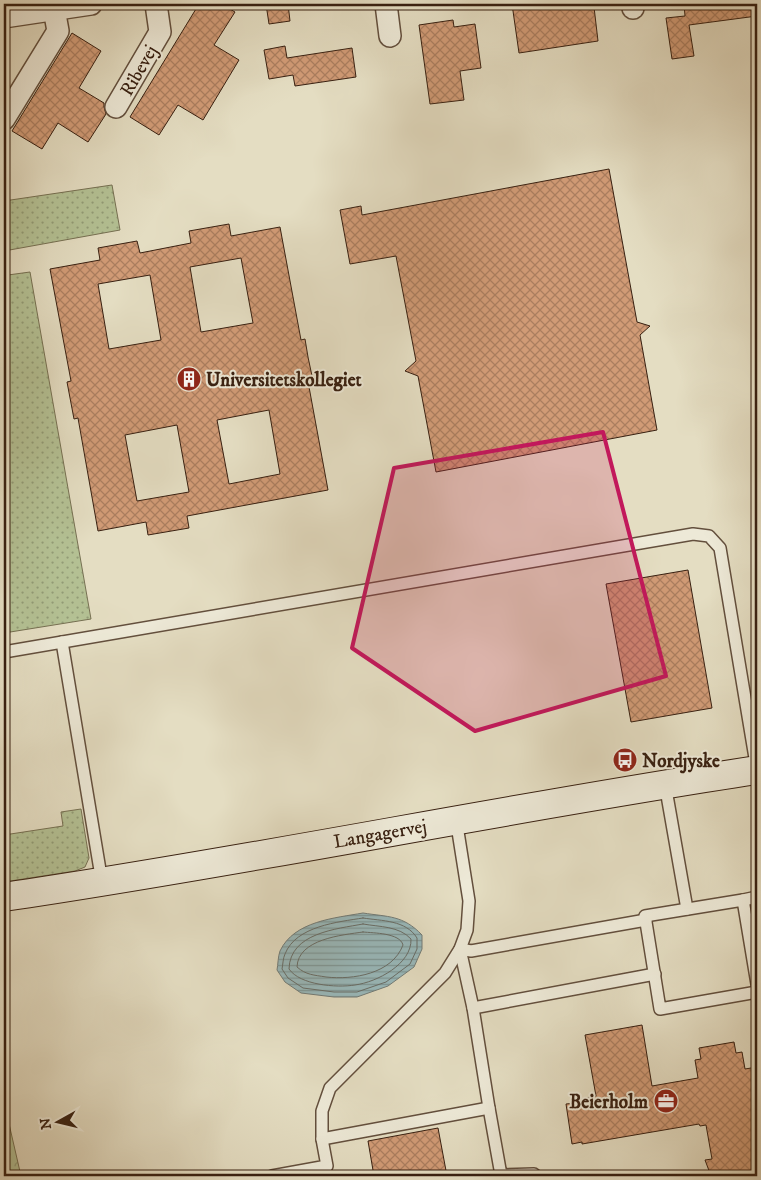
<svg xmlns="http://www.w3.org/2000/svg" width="761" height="1180" font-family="'IM FELL DW Pica',serif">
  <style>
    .grass { fill: url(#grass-dots); stroke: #767052 }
    .forest { fill: url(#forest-crowns); stroke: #767052 }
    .water { fill: url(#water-rules); stroke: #727c78 }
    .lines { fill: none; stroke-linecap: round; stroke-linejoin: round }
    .shore { stroke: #686d67; stroke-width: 1 }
    .building { fill: url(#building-cross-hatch); stroke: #382011; fill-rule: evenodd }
    .lane-casing { stroke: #634f3d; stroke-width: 14 }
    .street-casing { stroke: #634f3d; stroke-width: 24 }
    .secondary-casing { stroke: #382011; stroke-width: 30 }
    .lane { stroke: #ede9d7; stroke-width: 11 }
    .street { stroke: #ede9d7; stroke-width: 21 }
    .secondary { stroke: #ede9d7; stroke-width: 28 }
    .marked { fill: #c2185b; fill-opacity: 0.2; stroke: #c2185b; stroke-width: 4; stroke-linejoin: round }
    .labels { text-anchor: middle; stroke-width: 4; stroke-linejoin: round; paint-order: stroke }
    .street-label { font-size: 19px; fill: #382011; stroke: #ede9d7 }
    .poi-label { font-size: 19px; font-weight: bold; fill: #382011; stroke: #ede9d7; text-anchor: start }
  </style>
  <defs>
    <pattern id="grass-dots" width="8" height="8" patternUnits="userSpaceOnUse" patternTransform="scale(1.25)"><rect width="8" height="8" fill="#b4c194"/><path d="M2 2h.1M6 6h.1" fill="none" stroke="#939c77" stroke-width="1.8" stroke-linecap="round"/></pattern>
    <pattern id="forest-crowns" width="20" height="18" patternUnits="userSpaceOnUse" patternTransform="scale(1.25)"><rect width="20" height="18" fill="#b4c194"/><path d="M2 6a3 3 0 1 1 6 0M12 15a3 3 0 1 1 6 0" fill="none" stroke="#939c77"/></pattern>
    <pattern id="water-rules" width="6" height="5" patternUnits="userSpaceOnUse" patternTransform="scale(1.25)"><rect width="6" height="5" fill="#99babd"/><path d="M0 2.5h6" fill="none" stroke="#7e9798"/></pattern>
    <pattern id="building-cross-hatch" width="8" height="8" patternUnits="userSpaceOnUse" patternTransform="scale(1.25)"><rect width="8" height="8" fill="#d19b76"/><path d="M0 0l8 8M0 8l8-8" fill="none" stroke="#ab7e5f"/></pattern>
  </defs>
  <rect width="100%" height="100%" fill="#e4ddc2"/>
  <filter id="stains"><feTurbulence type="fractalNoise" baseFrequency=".004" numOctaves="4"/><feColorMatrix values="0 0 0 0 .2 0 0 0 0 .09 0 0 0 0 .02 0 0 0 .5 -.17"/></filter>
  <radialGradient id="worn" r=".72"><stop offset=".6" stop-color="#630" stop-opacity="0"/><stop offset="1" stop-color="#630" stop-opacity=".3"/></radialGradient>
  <!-- grass -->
  <g class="grass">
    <path d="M 112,185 L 120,230 L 4,251 L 8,275 L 30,272 L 91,619 L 4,633 L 4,578 L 9,577 L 4,543 L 4,201 Z"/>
    <path d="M 81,809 L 89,858 L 85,867 L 75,871 L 4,882 L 4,835 L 63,826 L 61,812 Z"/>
  </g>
  <!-- forest -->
  <path class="forest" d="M 4,1102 L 21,1176 L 4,1176 Z"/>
  <!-- water -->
  <path class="water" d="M 363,913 C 388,917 403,915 422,935 L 422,949 L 414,967 L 388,986 L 357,997 L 334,997 L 301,993 L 285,982 L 277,970 C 278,965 278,956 280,951 C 294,921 335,918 363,913 Z"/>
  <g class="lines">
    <!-- shore -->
    <g class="shore">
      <path d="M 363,918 C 382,921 406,920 417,938 L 417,949 L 410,964 L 386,982 L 357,992 L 334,992 L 303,988 L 288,978 L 282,969 C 283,964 283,958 285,954 C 296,926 338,922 363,918 Z"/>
      <path d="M 363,924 C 380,927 399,926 411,939 C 412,964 377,982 355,985 C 336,988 300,985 289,969 C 290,933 336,929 363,924 Z"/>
      <path d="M 363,932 C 374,933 400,933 403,945 C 392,974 353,980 326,977 C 314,975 306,975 297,967 C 298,939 342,935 363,932 Z"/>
    </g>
  </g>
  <!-- building -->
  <g class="building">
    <path d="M 199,4 L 221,4 L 235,12 L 214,45 L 239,60 L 203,120 L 178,105 L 159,135 L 130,117 Z"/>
    <path d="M 266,4 L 288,4 L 290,21 L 269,24 Z"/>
    <path d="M 512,4 L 587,4 L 588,8 L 594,7 L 598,41 L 519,53 Z"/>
    <path d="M 684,4 L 757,4 L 757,16 L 689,25 L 694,56 L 672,59 L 666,18 L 685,16 Z"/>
    <path d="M 453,20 L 454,27 L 475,24 L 481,68 L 460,71 L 464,100 L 430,104 L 419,25 Z"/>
    <path d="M 72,33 L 101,51 L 79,88 L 104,103 L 104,107 L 106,114 L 88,142 L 58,123 L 42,149 L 12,131 Z"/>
    <path d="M 285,46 L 287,58 L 352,48 L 356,77 L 295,86 L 293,75 L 269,79 L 264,50 Z"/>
    <path d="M 609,169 L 637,322 L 650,326 L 640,335 L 657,430 L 436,472 L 418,376 L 405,371 L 416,361 L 396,256 L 350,264 L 340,210 L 361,206 L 362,215 Z"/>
    <path d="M 229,224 L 231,236 L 280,227 L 301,340 L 305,339 L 308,357 L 312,376 L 307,376 L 328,490 L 187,516 L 189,528 L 148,535 L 146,522 L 98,531 L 78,418 L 74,419 L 67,382 L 71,381 L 50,269 L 100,260 L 98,248 L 137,241 L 140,253 L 191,243 L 189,231 ZM 241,258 L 253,323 L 201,332 L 190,267 ZM 150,275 L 161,340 L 109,349 L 98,284 ZM 269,410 L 280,474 L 229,484 L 217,420 ZM 177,425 L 189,492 L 137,501 L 125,435 Z"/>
    <path d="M 688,570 L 712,708 L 631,722 L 606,584 Z"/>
    <path d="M 642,1025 L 652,1086 L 698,1078 L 695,1060 L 701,1059 L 699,1048 L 734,1042 L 736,1053 L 742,1052 L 745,1069 L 757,1067 L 757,1115 L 753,1116 L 757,1141 L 757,1176 L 711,1176 L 705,1160 L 712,1159 L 706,1125 L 700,1126 L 699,1124 L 582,1144 L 582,1142 L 572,1144 L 566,1104 L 576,1103 L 575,1100 L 596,1096 L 585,1035 Z"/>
    <path d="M 438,1128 L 447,1176 L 374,1176 L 368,1141 Z"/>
  </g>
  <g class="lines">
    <defs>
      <g id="lane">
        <path d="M 62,642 L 102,882"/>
        <path d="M 4,652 L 693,534 L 709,536 L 720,548 L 757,770"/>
        <path d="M 665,784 L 687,909"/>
        <path d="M 743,900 L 757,897"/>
        <path d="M 757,984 L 743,900 L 645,916 L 660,1009 L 757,992"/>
        <path d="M 473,1008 L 655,974"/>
        <path d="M 489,1108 L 501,1175 L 534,1174 L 536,1176"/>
        <path d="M 322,1139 L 322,1111 L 330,1088 L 445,973 L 460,949 L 467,930 L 469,901 L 456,819"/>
        <path d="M 272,1176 L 327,1166 L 322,1139 L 489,1108 L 473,1008 L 460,949 L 471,951 L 646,920"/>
      </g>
      <g id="street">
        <path d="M 386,4 L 390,36"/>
        <path d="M 633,4 L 633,8"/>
        <path d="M 4,17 L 91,4"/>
        <path d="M 116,107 L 160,32 L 156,4"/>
        <path d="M 4,119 L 58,31 L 54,9"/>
      </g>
      <path id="secondary" d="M 4,897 C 256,860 505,808 757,770"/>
    </defs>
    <!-- lane casing -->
    <use href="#lane" class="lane-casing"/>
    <!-- street casing -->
    <use href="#street" class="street-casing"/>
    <!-- secondary casing -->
    <use href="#secondary" class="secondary-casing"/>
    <!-- lane -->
    <use href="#lane" class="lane"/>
    <!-- street -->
    <use href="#street" class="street"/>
    <!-- secondary -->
    <use href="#secondary" class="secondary"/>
  </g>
  <!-- marked area -->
  <path class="marked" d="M 603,432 L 666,676 L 475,731 L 352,648 L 394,468 Z"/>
  <!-- icons -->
  <defs>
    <symbol id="building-disc" viewBox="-11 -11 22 22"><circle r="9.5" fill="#8f2418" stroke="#ede9d7"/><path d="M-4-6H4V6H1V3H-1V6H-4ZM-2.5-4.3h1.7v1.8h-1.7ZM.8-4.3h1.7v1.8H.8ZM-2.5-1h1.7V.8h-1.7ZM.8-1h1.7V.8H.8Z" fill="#fff"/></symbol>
    <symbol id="bus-disc" viewBox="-11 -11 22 22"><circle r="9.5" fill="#8f2418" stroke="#ede9d7"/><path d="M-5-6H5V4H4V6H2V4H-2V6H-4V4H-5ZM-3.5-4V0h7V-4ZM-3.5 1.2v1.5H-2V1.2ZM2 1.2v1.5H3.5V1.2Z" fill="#fff"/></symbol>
    <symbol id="office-disc" viewBox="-11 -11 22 22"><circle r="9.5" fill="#8f2418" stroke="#ede9d7"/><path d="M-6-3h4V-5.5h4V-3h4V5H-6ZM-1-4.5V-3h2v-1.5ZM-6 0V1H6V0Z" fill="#fff"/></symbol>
  </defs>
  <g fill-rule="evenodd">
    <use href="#building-disc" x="175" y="365" width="28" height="28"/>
    <use href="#bus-disc" x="611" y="746" width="28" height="28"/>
    <use href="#office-disc" x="652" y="1087" width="28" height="28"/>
  </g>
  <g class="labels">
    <!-- street labels -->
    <g class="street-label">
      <text transform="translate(138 70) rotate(-60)" y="7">Ribevej</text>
      <text transform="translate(380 833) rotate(-10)" y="7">Langagervej</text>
    </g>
    <!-- poi labels -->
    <g class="poi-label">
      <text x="206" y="386">Universitetskollegiet</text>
      <text x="642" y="767">Nordjyske</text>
      <text x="648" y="1108" text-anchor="end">Beierholm</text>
    </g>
  </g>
  <!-- margin -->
  <rect width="761" height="1180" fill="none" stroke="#e4ddc2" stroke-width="20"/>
  <rect x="5" y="5" width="751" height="1170" fill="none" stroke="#382011" stroke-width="2.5"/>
  <rect x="10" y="10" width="741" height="1160" fill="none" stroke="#382011"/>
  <!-- north arrow -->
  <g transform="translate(58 1122) rotate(262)" stroke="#ede9d7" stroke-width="4" paint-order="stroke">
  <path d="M0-4L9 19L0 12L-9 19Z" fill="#382011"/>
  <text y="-8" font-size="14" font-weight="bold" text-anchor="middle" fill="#382011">N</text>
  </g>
  <rect width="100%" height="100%" filter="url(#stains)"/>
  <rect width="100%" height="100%" fill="url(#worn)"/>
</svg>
